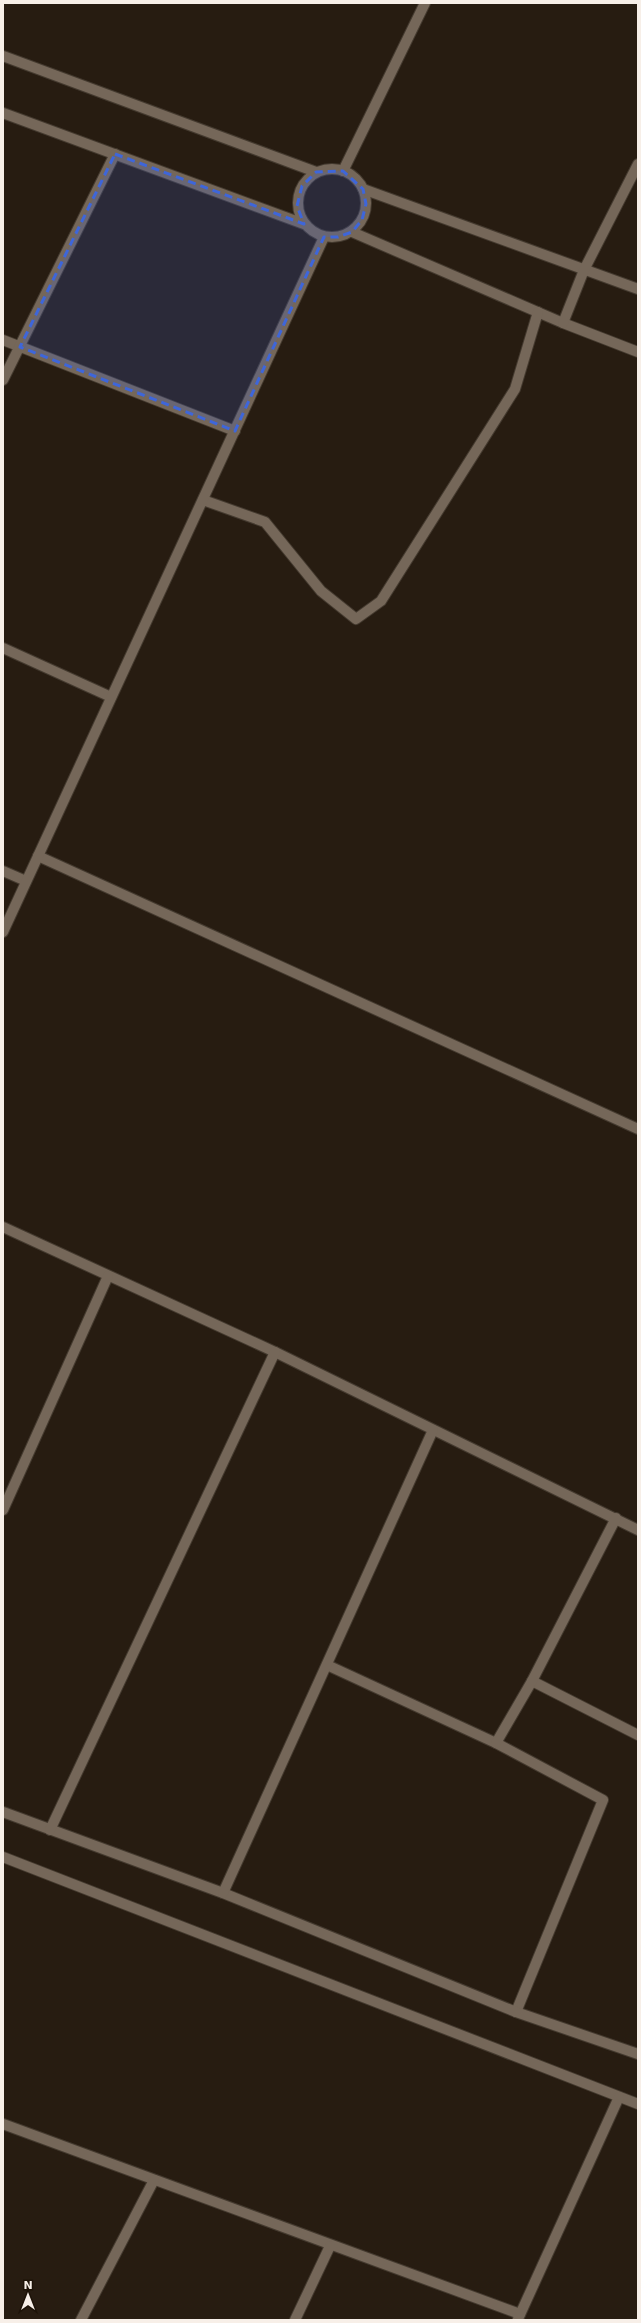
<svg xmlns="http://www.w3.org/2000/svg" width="641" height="2323" font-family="'DejaVu Sans',sans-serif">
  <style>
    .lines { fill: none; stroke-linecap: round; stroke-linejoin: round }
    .minor-casing { stroke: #443a2f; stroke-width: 12 }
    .minor { stroke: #756759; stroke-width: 10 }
    .marked { fill: #3e66da; fill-opacity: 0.2; stroke: #3e66da; stroke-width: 3; stroke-dasharray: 8 5; stroke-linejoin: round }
  </style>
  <rect width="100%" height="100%" fill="#271c11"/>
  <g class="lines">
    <defs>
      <g id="minor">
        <path d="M 3,56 L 316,172"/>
        <path d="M 3,113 L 304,224"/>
        <circle cx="332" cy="203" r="34"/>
        <path d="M 343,171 L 425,3"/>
        <path d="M 363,189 L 638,289"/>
        <path d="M 352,232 L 563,323 L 638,352"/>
        <path d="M 563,323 L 584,270 L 638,164"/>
        <path d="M 3,340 L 235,431"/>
        <path d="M 3,380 L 115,154"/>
        <path d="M 203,500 L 265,522 L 321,591 L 356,619 L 381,601 L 515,389 L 538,312"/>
        <path d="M 3,648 L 111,697"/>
        <path d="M 38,856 L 638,1129"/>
        <path d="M 3,871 L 26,881"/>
        <path d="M 3,932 L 324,237"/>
        <path d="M 3,1227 L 275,1352 L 638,1530"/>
        <path d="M 3,1510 L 108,1276"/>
        <path d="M 327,1665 L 496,1743 L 603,1800 L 516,2012"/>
        <path d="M 532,1681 L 638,1735"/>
        <path d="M 496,1743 L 532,1681 L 616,1518"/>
        <path d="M 3,1812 L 223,1893 L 516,2012 L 638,2054"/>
        <path d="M 50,1830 L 275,1352"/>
        <path d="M 3,1857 L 638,2104"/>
        <path d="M 223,1893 L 433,1430"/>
        <path d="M 3,2124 L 520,2314"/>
        <path d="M 518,2319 L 619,2097"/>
        <path d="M 81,2320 L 154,2180"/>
        <path d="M 295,2320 L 330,2246"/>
      </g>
    </defs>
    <!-- minor casing -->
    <use href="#minor" class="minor-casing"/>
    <!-- minor -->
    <use href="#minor" class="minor"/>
  </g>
  <!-- marked area -->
  <path class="marked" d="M 115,154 L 304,224 L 297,206 L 302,186 L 316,172 L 343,171 L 363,189 L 366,204 L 362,220 L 352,232 L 338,237 L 324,237 L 235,431 L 20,347 Z"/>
  <!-- border -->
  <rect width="641" height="2323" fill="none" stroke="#f7efe8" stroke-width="8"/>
  <!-- north arrow -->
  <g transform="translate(28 2295)" stroke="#1d1308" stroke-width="3" paint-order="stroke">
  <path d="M0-3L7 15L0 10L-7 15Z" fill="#f7efe8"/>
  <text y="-6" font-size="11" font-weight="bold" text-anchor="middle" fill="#f7efe8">N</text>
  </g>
</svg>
